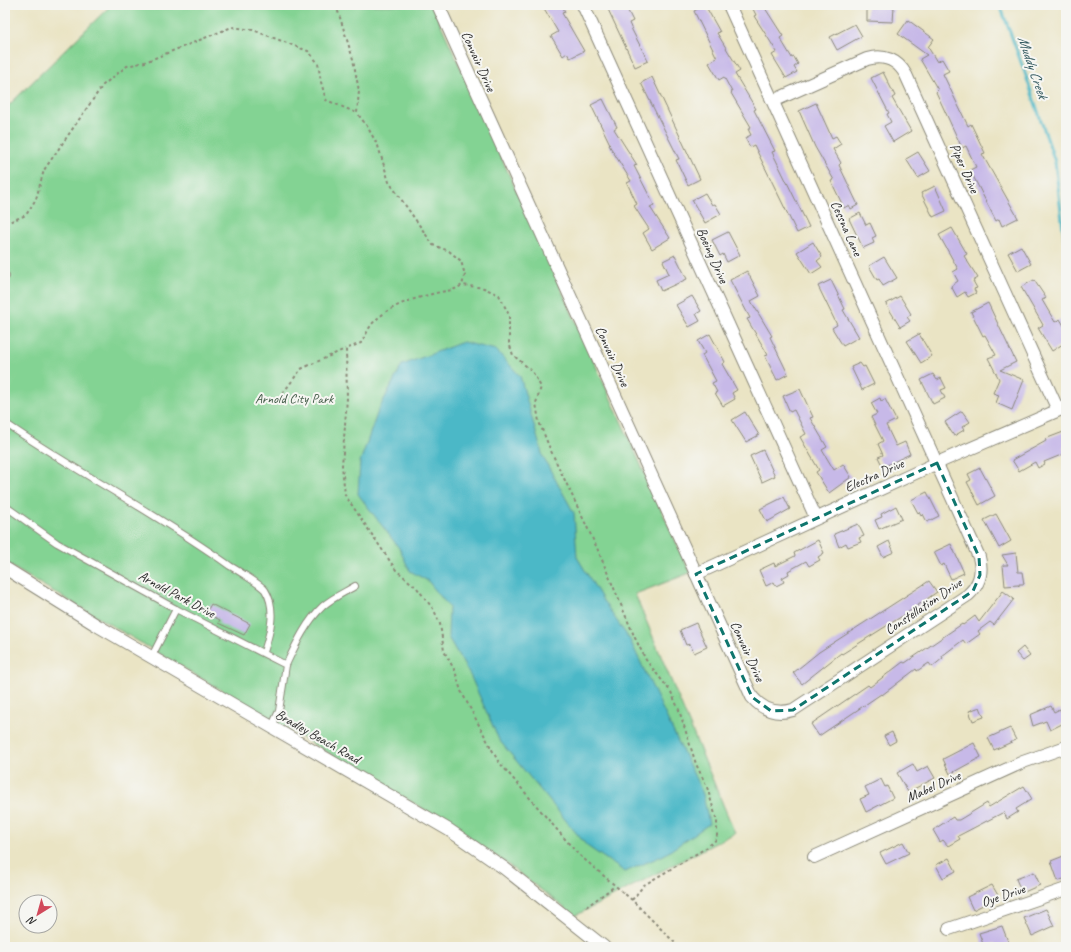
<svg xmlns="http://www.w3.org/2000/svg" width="1071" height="952" font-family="Caveat,sans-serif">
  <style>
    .green { fill: #83d393; stroke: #577f5f }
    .water { fill: #4bb8c7; stroke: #3b7279 }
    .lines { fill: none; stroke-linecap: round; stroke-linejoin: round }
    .stream { stroke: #4bb8c7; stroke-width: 3 }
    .building { fill: #c7b9e8 }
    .service-casing { stroke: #8a8878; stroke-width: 8 }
    .minor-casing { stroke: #8a8878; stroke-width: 14 }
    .path { stroke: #8a8878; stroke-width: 2; stroke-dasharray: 3 3; stroke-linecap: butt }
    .service { stroke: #fff; stroke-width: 6 }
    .minor { stroke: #fff; stroke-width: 12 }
    .marked { fill: none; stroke: #0f766e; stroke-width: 3; stroke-dasharray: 8 5; stroke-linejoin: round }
    .labels { text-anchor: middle; stroke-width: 4; stroke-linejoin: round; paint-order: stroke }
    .street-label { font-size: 14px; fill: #2b2b2b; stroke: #f6f6f2 }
    .park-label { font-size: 14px; fill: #455d4a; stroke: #f6f6f2 }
    .water-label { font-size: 15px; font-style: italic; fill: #365c62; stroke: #f6f6f2 }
  </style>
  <rect width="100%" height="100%" fill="#f6f6f2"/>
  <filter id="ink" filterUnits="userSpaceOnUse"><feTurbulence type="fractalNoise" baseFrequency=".025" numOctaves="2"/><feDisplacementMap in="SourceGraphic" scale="8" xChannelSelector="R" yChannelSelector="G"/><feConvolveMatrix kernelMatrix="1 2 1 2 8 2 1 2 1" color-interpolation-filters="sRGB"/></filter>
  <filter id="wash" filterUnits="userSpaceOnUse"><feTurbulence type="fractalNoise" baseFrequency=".012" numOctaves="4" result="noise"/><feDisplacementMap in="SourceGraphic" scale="16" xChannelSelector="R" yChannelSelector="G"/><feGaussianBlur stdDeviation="0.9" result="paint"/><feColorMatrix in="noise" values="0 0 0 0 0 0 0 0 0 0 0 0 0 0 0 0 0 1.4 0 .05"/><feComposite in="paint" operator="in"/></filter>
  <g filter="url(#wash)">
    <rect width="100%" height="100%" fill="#eae4c4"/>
    <!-- green -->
    <path class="green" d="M 111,5 L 432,5 L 690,573 L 635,594 L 735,833 L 575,916 L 510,866 L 451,825 L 5,563 L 5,109 Z"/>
    <!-- water -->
    <path class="water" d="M 463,342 L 496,350 L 520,376 L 543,457 L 574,513 L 577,557 L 604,602 L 630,640 L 703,794 L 709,824 L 664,855 L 625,872 L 587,846 L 499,740 L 471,677 L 448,637 L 449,607 L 428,581 L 410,571 L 399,548 L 358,494 L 360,462 L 378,411 L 402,365 Z"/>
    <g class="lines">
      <!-- stream -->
      <path class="stream" d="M 1000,5 L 1025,73 L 1055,162 L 1066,253"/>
    </g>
    <g id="blocks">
      <!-- building -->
      <g class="building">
        <path d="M 542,5 L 562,5 L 565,12 L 562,13 L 584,51 L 570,58 L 567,53 L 563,56 L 551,36 L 558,32 Z"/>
        <path d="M 606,5 L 625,5 L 633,21 L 629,23 L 632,30 L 648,61 L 635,67 Z"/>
        <path d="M 705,5 L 720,32 L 717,33 L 740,71 L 735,74 L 756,109 L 754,110 L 775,151 L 772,152 L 809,227 L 797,233 L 754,145 L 750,147 L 745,138 L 751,135 L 748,129 L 751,127 L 731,93 L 732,92 L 724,77 L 719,80 L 709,63 L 717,58 L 694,11 Z"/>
        <path d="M 751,5 L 763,5 L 783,36 L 780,38 L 792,58 L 794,57 L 798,64 L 794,67 L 797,72 L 786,78 L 772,55 L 777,52 L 754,16 L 756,15 Z"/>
        <path d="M 867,6 L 894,7 L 893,22 L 867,21 Z"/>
        <path d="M 908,20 L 934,39 L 928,47 L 937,62 L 942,59 L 949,71 L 943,74 L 968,126 L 971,124 L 985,153 L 982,154 L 1018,218 L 1002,226 L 999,219 L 996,221 L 970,170 L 976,167 L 966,146 L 962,148 L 936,92 L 938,90 L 920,59 L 927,55 L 898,34 Z"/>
        <path d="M 855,24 L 862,36 L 837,50 L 830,37 Z"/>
        <path d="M 883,72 L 895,96 L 892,98 L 911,131 L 893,142 L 884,126 L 891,122 L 887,114 L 889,113 L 871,78 Z"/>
        <path d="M 652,77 L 700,179 L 688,185 L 676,160 L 679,159 L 641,83 Z"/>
        <path d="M 603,99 L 617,127 L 614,129 L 637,165 L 634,166 L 654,205 L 650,207 L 670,238 L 652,249 L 643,233 L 649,229 L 634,206 L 637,204 L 627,183 L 631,181 L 609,145 L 610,144 L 591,105 Z"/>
        <path d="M 816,103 L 832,138 L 836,136 L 841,144 L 833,149 L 841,163 L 839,165 L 858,205 L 851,209 L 849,205 L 844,208 L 831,181 L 834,180 L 815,147 L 799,111 Z"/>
        <path d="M 918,152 L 930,171 L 918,178 L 906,159 Z"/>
        <path d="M 935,186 L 946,211 L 933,217 L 921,193 Z"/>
        <path d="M 705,193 L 712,205 L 715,204 L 721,214 L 705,223 L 692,200 Z"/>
        <path d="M 860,213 L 866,225 L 870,223 L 876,236 L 872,238 L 874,243 L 863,248 L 849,219 Z"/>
        <path d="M 952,228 L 967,254 L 964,256 L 978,278 L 973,281 L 977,288 L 974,289 L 976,293 L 968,297 L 965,292 L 957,297 L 951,286 L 958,281 L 953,272 L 958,269 L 939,235 Z"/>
        <path d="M 728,232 L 740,255 L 727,262 L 723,254 L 720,256 L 712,240 Z"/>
        <path d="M 813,242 L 822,257 L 817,261 L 822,267 L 811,274 L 797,252 Z"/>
        <path d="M 1021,246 L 1031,264 L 1018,271 L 1008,253 Z"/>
        <path d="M 675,255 L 687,279 L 661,291 L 656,280 L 669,274 L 663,261 Z"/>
        <path d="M 884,257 L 897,278 L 883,286 L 879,279 L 877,280 L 869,266 Z"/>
        <path d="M 747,271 L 760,296 L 751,301 L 772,336 L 770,337 L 788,374 L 777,380 L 765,356 L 768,355 L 747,319 L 750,318 L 730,280 Z"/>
        <path d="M 831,280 L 845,309 L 843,310 L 859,337 L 843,346 L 832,328 L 837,325 L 818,286 Z"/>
        <path d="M 1034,280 L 1046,298 L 1042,300 L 1055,322 L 1060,319 L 1066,329 L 1066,342 L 1052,351 L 1038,328 L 1043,325 L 1021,287 Z"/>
        <path d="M 692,296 L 701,311 L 696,314 L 700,321 L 689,327 L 676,305 Z"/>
        <path d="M 900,296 L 911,314 L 907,317 L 910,321 L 900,327 L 886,304 Z"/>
        <path d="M 988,303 L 1016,362 L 1000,370 L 1024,380 L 1012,410 L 996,403 L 999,395 L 993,393 L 999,379 L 988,358 L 996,355 L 985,335 L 983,336 L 971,312 Z"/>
        <path d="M 710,334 L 725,362 L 722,364 L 737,390 L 732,393 L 735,399 L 723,406 L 715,393 L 717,392 L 712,383 L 716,381 L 702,355 L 705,353 L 698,341 Z"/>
        <path d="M 919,334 L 932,356 L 921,363 L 907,341 Z"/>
        <path d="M 860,363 L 863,367 L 865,366 L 874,384 L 862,390 L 851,367 Z"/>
        <path d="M 933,374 L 937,380 L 941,378 L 946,388 L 941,390 L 945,398 L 933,404 L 921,380 Z"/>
        <path d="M 800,389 L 813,417 L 810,418 L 827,447 L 822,450 L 834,470 L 843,464 L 851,477 L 829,493 L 816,472 L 819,470 L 800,437 L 806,434 L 794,410 L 790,412 L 783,396 Z"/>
        <path d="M 880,398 L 881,401 L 885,399 L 896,420 L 886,425 L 896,446 L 905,442 L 910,454 L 883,467 L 878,457 L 883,455 L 878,444 L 883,441 L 871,417 L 877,414 L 871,403 Z"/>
        <path d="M 962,411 L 970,422 L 962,427 L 964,430 L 954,436 L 945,422 Z"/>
        <path d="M 745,412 L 759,435 L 746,442 L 732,420 Z"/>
        <path d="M 1066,431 L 1066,445 L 1063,447 L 1066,453 L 1044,462 L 1045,464 L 1038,468 L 1035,462 L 1019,471 L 1012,460 L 1046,441 L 1045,439 Z"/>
        <path d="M 763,450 L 775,476 L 762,482 L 750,456 Z"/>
        <path d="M 980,468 L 995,496 L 979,505 L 967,482 L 971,480 L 968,474 Z"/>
        <path d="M 927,492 L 939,516 L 927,522 L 923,514 L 921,516 L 919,512 L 918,513 L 911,500 Z"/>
        <path d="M 784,497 L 790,509 L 767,522 L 760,509 Z"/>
        <path d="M 896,506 L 902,519 L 879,529 L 875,520 L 882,517 L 881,514 Z"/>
        <path d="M 996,514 L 1011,541 L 999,548 L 984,520 Z"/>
        <path d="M 858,524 L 864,536 L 859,538 L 861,542 L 848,547 L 846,543 L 839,547 L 834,534 Z"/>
        <path d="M 818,540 L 824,553 L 818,557 L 820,560 L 809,566 L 806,561 L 788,571 L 789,574 L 782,578 L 784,582 L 776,586 L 774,582 L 766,586 L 759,570 L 774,563 L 775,566 L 795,556 L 794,553 Z"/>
        <path d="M 889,541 L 894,552 L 883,557 L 878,547 Z"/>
        <path d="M 951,544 L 964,573 L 951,579 L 944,564 L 941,566 L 934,552 Z"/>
        <path d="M 1016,553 L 1018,572 L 1022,572 L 1024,584 L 1019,584 L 1019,586 L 1018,585 L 1005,586 L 1003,565 L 1008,565 L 1002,555 Z"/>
        <path d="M 929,581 L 937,592 L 904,615 L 842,654 L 841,653 L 802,684 L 793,673 L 819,652 Z"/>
        <path d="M 1003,591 L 1014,599 L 994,625 L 990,622 L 978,631 L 980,634 L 966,644 L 963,640 L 942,656 L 943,658 L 932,667 L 929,663 L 917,671 L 916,669 L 882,695 L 881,694 L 819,736 L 811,724 L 868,685 L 870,687 L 903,662 L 905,663 L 962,624 L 963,625 L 975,616 L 979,622 Z"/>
        <path d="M 211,604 L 250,624 L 244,635 L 218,623 L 220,620 L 206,613 Z"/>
        <path d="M 696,623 L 707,647 L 694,653 L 690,644 L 686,645 L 680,630 Z"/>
        <path d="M 1023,647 L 1030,656 L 1023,661 L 1016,653 Z"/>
        <path d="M 1051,706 L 1054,712 L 1060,709 L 1066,722 L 1050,730 L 1046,721 L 1033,726 L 1030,715 Z"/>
        <path d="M 980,707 L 984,717 L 973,721 L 969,711 Z"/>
        <path d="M 1010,728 L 1016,740 L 994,750 L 988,738 Z"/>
        <path d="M 892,732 L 896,741 L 889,745 L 884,736 Z"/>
        <path d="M 974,743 L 981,757 L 950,774 L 943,759 Z"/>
        <path d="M 913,764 L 917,772 L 928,766 L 935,778 L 908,792 L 897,773 Z"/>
        <path d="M 881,779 L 885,787 L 887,786 L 893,798 L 866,812 L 860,799 L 869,795 L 865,787 Z"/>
        <path d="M 1024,786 L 1032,799 L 1016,809 L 1018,812 L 1007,819 L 1004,812 L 958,836 L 960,839 L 948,846 L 943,840 L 940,842 L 933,830 L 953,817 L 955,820 L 959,820 L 987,803 L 989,807 Z"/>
        <path d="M 903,842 L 909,853 L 886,864 L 880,853 Z"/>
        <path d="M 1066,855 L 1066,878 L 1058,881 L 1051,861 Z"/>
        <path d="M 949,858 L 956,871 L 943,878 L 936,865 Z"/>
        <path d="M 1034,872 L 1040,885 L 1022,893 L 1016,879 Z"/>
        <path d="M 992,885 L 999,897 L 973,910 L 967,897 Z"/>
        <path d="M 1046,909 L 1054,926 L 1032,936 L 1024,918 Z"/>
        <path d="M 1002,926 L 1009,944 L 996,947 L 995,943 L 984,947 L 979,933 Z"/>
      </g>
    </g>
  </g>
  <g filter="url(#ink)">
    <use href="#blocks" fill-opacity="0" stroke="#8a8878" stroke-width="1"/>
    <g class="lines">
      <defs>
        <g id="service">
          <path d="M 5,276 L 6,276"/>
          <path d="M 5,423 C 78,473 158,514 230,566 C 237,570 261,585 265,590 C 277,609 270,633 264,652"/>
          <path d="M 5,506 L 57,543 L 176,609 L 286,665 L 279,711 L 272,726"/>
          <path d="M 152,656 L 176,609"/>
          <path d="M 286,665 C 296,644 306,622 323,606 C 332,598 345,592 355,586"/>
        </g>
        <g id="minor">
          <path d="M 438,5 L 752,697 C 763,710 776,715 793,710 L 968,595 C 980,584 983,572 979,557 L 729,5"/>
          <path d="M 583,5 L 816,518"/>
          <path d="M 773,101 L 867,59 C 884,54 898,60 906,75 L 1058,410"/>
          <path d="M 5,568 L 98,626 L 449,830 L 504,868 L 604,947"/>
          <path d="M 696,574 L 937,463 L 1066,407"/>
          <path d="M 814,857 L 1023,762 L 1066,747"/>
          <path d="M 949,929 L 1066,889"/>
        </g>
      </defs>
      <!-- service casing -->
      <use href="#service" class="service-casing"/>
      <!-- minor casing -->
      <use href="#minor" class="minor-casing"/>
      <!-- path -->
      <g class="path">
        <path d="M 336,5 L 353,59 L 359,91 L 357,113 L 367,126 L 378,146 L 389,182 L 422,229 L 433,245 L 449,251 L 461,261 L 465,275 L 462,285"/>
        <path d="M 5,221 L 9,222 L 26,215 L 36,199 L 44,170 L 103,85 L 127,66 L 145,62 L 232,27 L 253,30 L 308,51 L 318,63 L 321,82 L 326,100 L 357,113"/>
        <path d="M 283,393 L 301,369 L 345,349"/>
        <path d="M 632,900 L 644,885 L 706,848 L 717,839 L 717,821 L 707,787 L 696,764 L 679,710 L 671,692 L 646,660 L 635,638 L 597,548 L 551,451 L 539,422 L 536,403 L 541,387 L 532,371 L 513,355 L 509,343 L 509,315 L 499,295 L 484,288 L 462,285 C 451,292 449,290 436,293 C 413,299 389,305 372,324 C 368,329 365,337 361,343 L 346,349 L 347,398 L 342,466 L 345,495 L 396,570 L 417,588 L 434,610 L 440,624 L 444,651 L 455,671 L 461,691 L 498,761 L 577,853 L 632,900 L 679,947"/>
        <path d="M 586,907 L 615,886"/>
      </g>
      <!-- service -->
      <use href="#service" class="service"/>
      <!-- minor -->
      <use href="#minor" class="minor"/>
    </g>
  </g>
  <!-- marked area -->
  <path class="marked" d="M 937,463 L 979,557 L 980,575 L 973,591 L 793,710 L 771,711 L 752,697 L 696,574 Z"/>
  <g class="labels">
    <!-- street labels -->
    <g class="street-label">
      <text transform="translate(479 61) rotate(66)" y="5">Convair Drive</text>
      <text transform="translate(965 168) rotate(66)" y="5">Piper Drive</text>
      <text transform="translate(847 228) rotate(66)" y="5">Cessna Lane</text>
      <text transform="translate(713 255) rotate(66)" y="5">Boeing Drive</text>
      <text transform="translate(613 356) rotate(66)" y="5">Convair Drive</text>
      <text transform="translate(874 475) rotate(-24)" y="5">Electra Drive</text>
      <text transform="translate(177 594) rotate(28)" y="5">Arnold Park Drive</text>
      <text transform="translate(923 606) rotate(-34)" y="5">Constellation Drive</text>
      <text transform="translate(748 651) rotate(66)" y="5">Convair Drive</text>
      <text transform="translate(318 736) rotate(30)" y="5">Bradley Beach Road</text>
      <text transform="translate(933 786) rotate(-24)" y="5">Mabel Drive</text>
      <text transform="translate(1003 895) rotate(-19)" y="5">Oye Drive</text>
    </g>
    <!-- park labels -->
    <g class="park-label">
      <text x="294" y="403">Arnold City Park</text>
    </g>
    <!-- water labels -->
    <g class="water-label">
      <text transform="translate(1033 67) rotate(71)" y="5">Muddy Creek</text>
    </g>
  </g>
  <!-- margin -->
  <rect width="1071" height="952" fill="none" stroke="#f6f6f2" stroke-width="20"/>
  <!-- north arrow -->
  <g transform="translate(38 914) rotate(217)"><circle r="19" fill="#f6f6f2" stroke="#a5a5a2"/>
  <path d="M0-3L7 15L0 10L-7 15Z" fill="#d1495b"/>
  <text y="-6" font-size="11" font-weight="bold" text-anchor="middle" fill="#2b2b2b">N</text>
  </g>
</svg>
